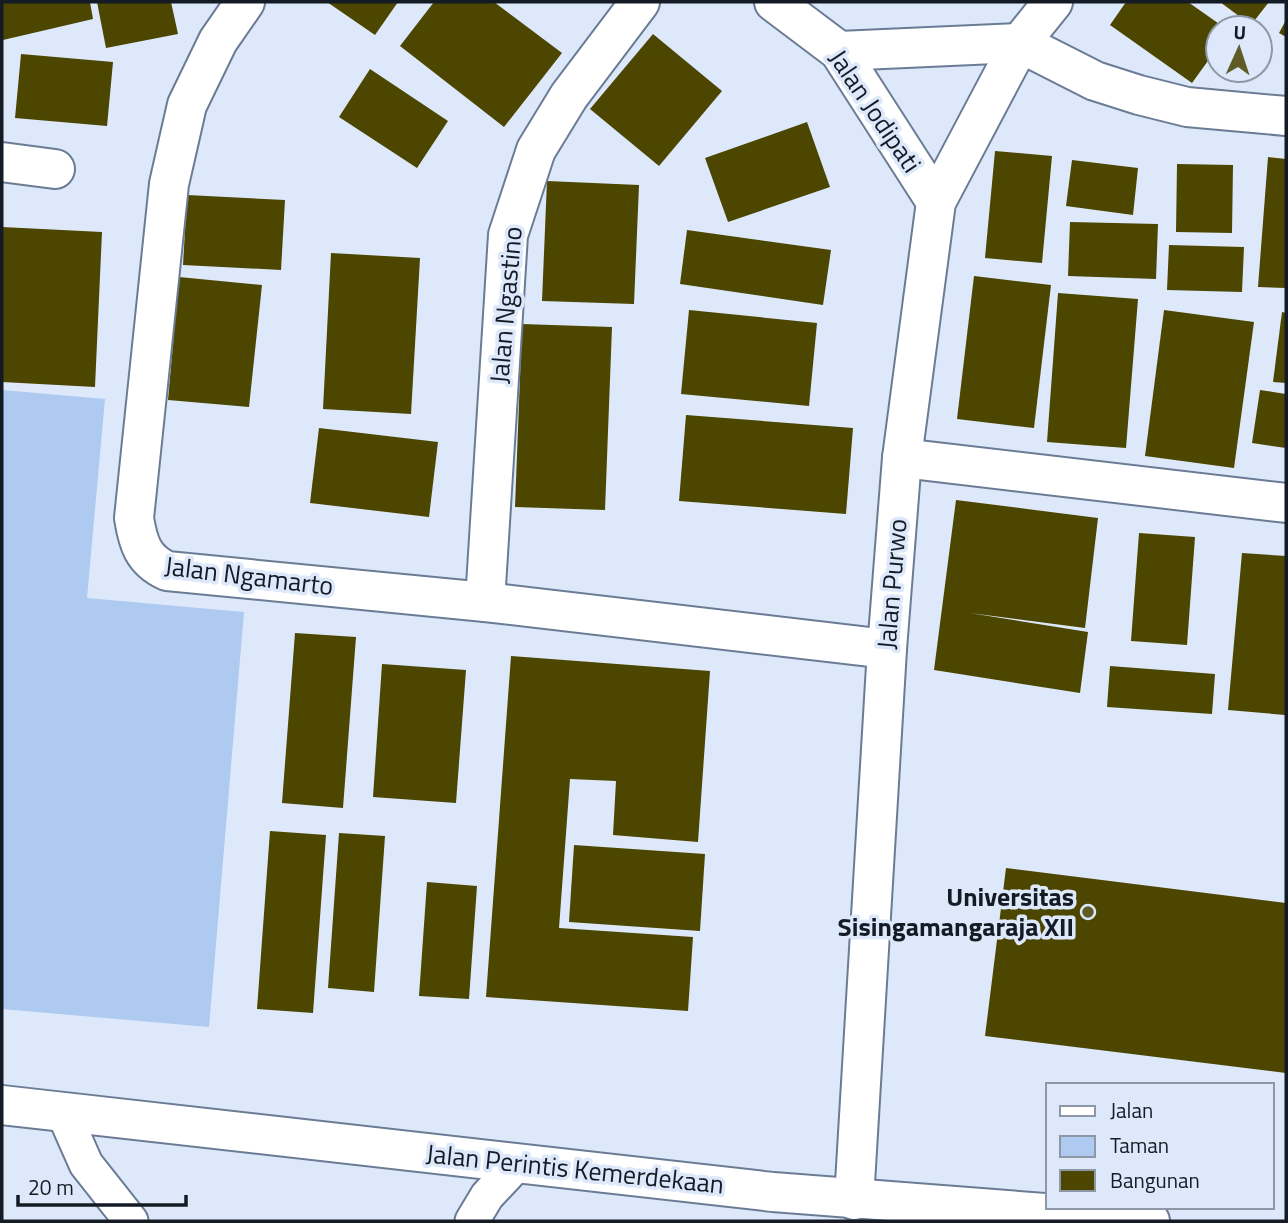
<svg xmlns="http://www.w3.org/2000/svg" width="1288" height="1223" font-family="'Titillium Web',sans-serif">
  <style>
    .green { fill: #afcaf0 }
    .building { fill: #4c4601 }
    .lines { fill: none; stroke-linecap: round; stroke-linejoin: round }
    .lane-casing { stroke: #6a7c95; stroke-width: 37 }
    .street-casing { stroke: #6a7c95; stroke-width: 42 }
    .secondary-casing { stroke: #6a7c95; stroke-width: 42 }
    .primary-casing { stroke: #6a7c95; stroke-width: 42 }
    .lane { stroke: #fff; stroke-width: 33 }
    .street { stroke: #fff; stroke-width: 38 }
    .secondary { stroke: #fff; stroke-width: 38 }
    .primary { stroke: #fff; stroke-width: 38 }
    .poi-dot { fill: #605a27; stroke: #dde9fa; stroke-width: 2.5 }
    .labels { text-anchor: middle; stroke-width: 7; stroke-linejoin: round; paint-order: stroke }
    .street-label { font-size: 26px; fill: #141b25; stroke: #dde9fa }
    .poi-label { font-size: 26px; font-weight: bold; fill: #141b25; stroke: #dde9fa; text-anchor: end }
  </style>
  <rect width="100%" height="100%" fill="#dde9fa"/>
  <!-- green -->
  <path class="green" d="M 2,390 L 105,399 L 87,598 L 244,612 L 209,1027 L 2,1009 Z"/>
  <!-- building -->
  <g class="building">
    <path d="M 2,2 L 90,2 L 93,19 L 3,40 Z"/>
    <path d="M 97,2 L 171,2 L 178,34 L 106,48 Z"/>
    <path d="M 327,2 L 398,2 L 375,35 Z"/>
    <path d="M 434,2 L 494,2 L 562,53 L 504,127 L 400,46 Z"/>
    <path d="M 1126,2 L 1188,2 L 1225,28 L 1218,28 L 1218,47 L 1192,83 L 1110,25 Z"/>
    <path d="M 1220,2 L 1269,2 L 1251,25 Z"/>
    <path d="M 1286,20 L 1286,37 L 1279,33 Z"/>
    <path d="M 653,34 L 722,91 L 659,166 L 590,109 Z"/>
    <path d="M 21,54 L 113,62 L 107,126 L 15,118 Z"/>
    <path d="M 370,69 L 448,121 L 417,168 L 339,117 Z"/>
    <path d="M 807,122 L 830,187 L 728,222 L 705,158 Z"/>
    <path d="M 995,151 L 1052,156 L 1042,263 L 985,258 Z"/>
    <path d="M 1268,157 L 1286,159 L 1286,288 L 1258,287 Z"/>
    <path d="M 1072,160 L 1138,168 L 1133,215 L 1066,206 Z"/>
    <path d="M 1177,164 L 1233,165 L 1232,233 L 1176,232 Z"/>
    <path d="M 547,181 L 639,185 L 634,304 L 542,301 Z"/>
    <path d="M 187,195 L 285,200 L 281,270 L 183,265 Z"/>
    <path d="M 1070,222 L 1158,224 L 1156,279 L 1068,276 Z"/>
    <path d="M 2,227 L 102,232 L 95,387 L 2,382 Z"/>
    <path d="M 687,230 L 831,250 L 823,305 L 680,284 Z"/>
    <path d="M 1169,245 L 1244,247 L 1242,292 L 1167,290 Z"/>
    <path d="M 331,253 L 420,258 L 411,414 L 323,409 Z"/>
    <path d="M 974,276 L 1051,285 L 1034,428 L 957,419 Z"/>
    <path d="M 179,277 L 262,285 L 249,407 L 168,400 Z"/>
    <path d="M 1058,293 L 1138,299 L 1126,448 L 1047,442 Z"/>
    <path d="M 689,310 L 817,323 L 809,406 L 681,394 Z"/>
    <path d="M 1164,310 L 1254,322 L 1234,468 L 1145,456 Z"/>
    <path d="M 1282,312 L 1286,313 L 1286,383 L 1273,382 Z"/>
    <path d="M 522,324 L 612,327 L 605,510 L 515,507 Z"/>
    <path d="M 1260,390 L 1286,394 L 1286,448 L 1252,443 Z"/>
    <path d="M 686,415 L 853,428 L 846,514 L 679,501 Z"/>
    <path d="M 319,428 L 438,442 L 429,517 L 310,503 Z"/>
    <path d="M 956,500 L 1098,518 L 1085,628 L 970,613 L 1088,632 L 1080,693 L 934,670 Z"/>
    <path d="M 1139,533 L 1195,537 L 1187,645 L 1131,641 Z"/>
    <path d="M 1242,553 L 1286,556 L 1285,715 L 1228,710 Z"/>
    <path d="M 295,633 L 356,637 L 343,808 L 282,803 Z"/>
    <path d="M 511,656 L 710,671 L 698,842 L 613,835 L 616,781 L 570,779 L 559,928 L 693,937 L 688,1011 L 486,997 Z"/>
    <path d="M 382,664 L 466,670 L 456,803 L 373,797 Z"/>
    <path d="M 1110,666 L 1215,674 L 1212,714 L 1107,707 Z"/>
    <path d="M 270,831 L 326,835 L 313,1013 L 257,1009 Z"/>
    <path d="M 339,833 L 385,836 L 374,992 L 328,988 Z"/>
    <path d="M 574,845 L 705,854 L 700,931 L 569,922 Z"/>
    <path d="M 1006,868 L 1286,903 L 1286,1073 L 985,1036 Z"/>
    <path d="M 427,882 L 477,886 L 469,999 L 419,996 Z"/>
  </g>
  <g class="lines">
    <defs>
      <g id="lane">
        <path d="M 63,1112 L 86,1164 L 131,1221"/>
        <path d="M 472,1221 L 487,1196 L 518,1163"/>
      </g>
      <g id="street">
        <path d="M 245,2 L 218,41 L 187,105 L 169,184 L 134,518 C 138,543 143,560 167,571 L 485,602 L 887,649"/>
        <path d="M 774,2 L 839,51 L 936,202"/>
        <path d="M 839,51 L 1020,43 L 1095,81 L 1139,95 L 1187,107 L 1286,116"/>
        <path d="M 2,162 L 55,169"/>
        <path d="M 902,458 L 1286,503"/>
        <path d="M 485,602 L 508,235 L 536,150 L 569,96 L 640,2"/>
      </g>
      <path id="secondary" d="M 854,1200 L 887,649 L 902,458 L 936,202 L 1020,43 L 1053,2"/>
      <path id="primary" d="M 2,1105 L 773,1192 L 1150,1221"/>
    </defs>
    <!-- lane casing -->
    <use href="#lane" class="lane-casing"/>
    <!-- street casing -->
    <use href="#street" class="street-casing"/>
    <!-- secondary casing -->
    <use href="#secondary" class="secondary-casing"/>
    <!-- primary casing -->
    <use href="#primary" class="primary-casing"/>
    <!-- lane -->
    <use href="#lane" class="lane"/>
    <!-- street -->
    <use href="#street" class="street"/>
    <!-- secondary -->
    <use href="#secondary" class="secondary"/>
    <!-- primary -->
    <use href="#primary" class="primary"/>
  </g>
  <!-- markers -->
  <circle class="poi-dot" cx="1088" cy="912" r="7"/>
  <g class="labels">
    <!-- street labels -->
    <g class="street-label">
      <text transform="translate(875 111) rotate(56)" y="9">Jalan Jodipati</text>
      <text transform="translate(506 305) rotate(-85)" y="9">Jalan Ngastino</text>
      <text transform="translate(249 576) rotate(7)" y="9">Jalan Ngamarto</text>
      <text transform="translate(892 584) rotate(-85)" y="9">Jalan Purwo</text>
      <text transform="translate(575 1169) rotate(6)" y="9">Jalan Perintis Kemerdekaan</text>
    </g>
    <!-- poi labels -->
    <g class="poi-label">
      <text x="1074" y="906">Universitas<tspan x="1074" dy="30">Sisingamangaraja XII</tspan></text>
    </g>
  </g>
  <!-- border -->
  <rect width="1288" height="1223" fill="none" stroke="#141b25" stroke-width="7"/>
  <!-- legend -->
  <rect x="1046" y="1083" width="228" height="126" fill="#dde9fa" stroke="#8d97a5" stroke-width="2"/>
  <rect x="1060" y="1106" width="35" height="10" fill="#ffffff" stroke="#8d97a5" stroke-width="2"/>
  <text x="1110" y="1118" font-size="21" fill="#141b25">Jalan</text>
  <rect x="1060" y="1136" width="35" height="21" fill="#afcaf0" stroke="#8d97a5" stroke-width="2"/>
  <text x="1110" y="1153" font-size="21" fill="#141b25">Taman</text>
  <rect x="1060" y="1170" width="35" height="21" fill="#4c4601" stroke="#8d97a5" stroke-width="2"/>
  <text x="1110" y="1188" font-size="21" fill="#141b25">Bangunan</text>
  <!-- north arrow -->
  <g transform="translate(1239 49) rotate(3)"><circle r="33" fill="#dde9fa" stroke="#8d97a5" stroke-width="2"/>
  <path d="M0-5L12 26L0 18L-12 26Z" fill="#605a27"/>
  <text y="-10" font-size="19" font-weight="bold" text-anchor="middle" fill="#141b25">U</text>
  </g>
  <!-- scale -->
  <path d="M18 1195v10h168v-10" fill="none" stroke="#141b25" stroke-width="3.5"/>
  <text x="28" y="1195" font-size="21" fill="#141b25" stroke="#dde9fa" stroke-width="5" paint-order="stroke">20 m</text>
</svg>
